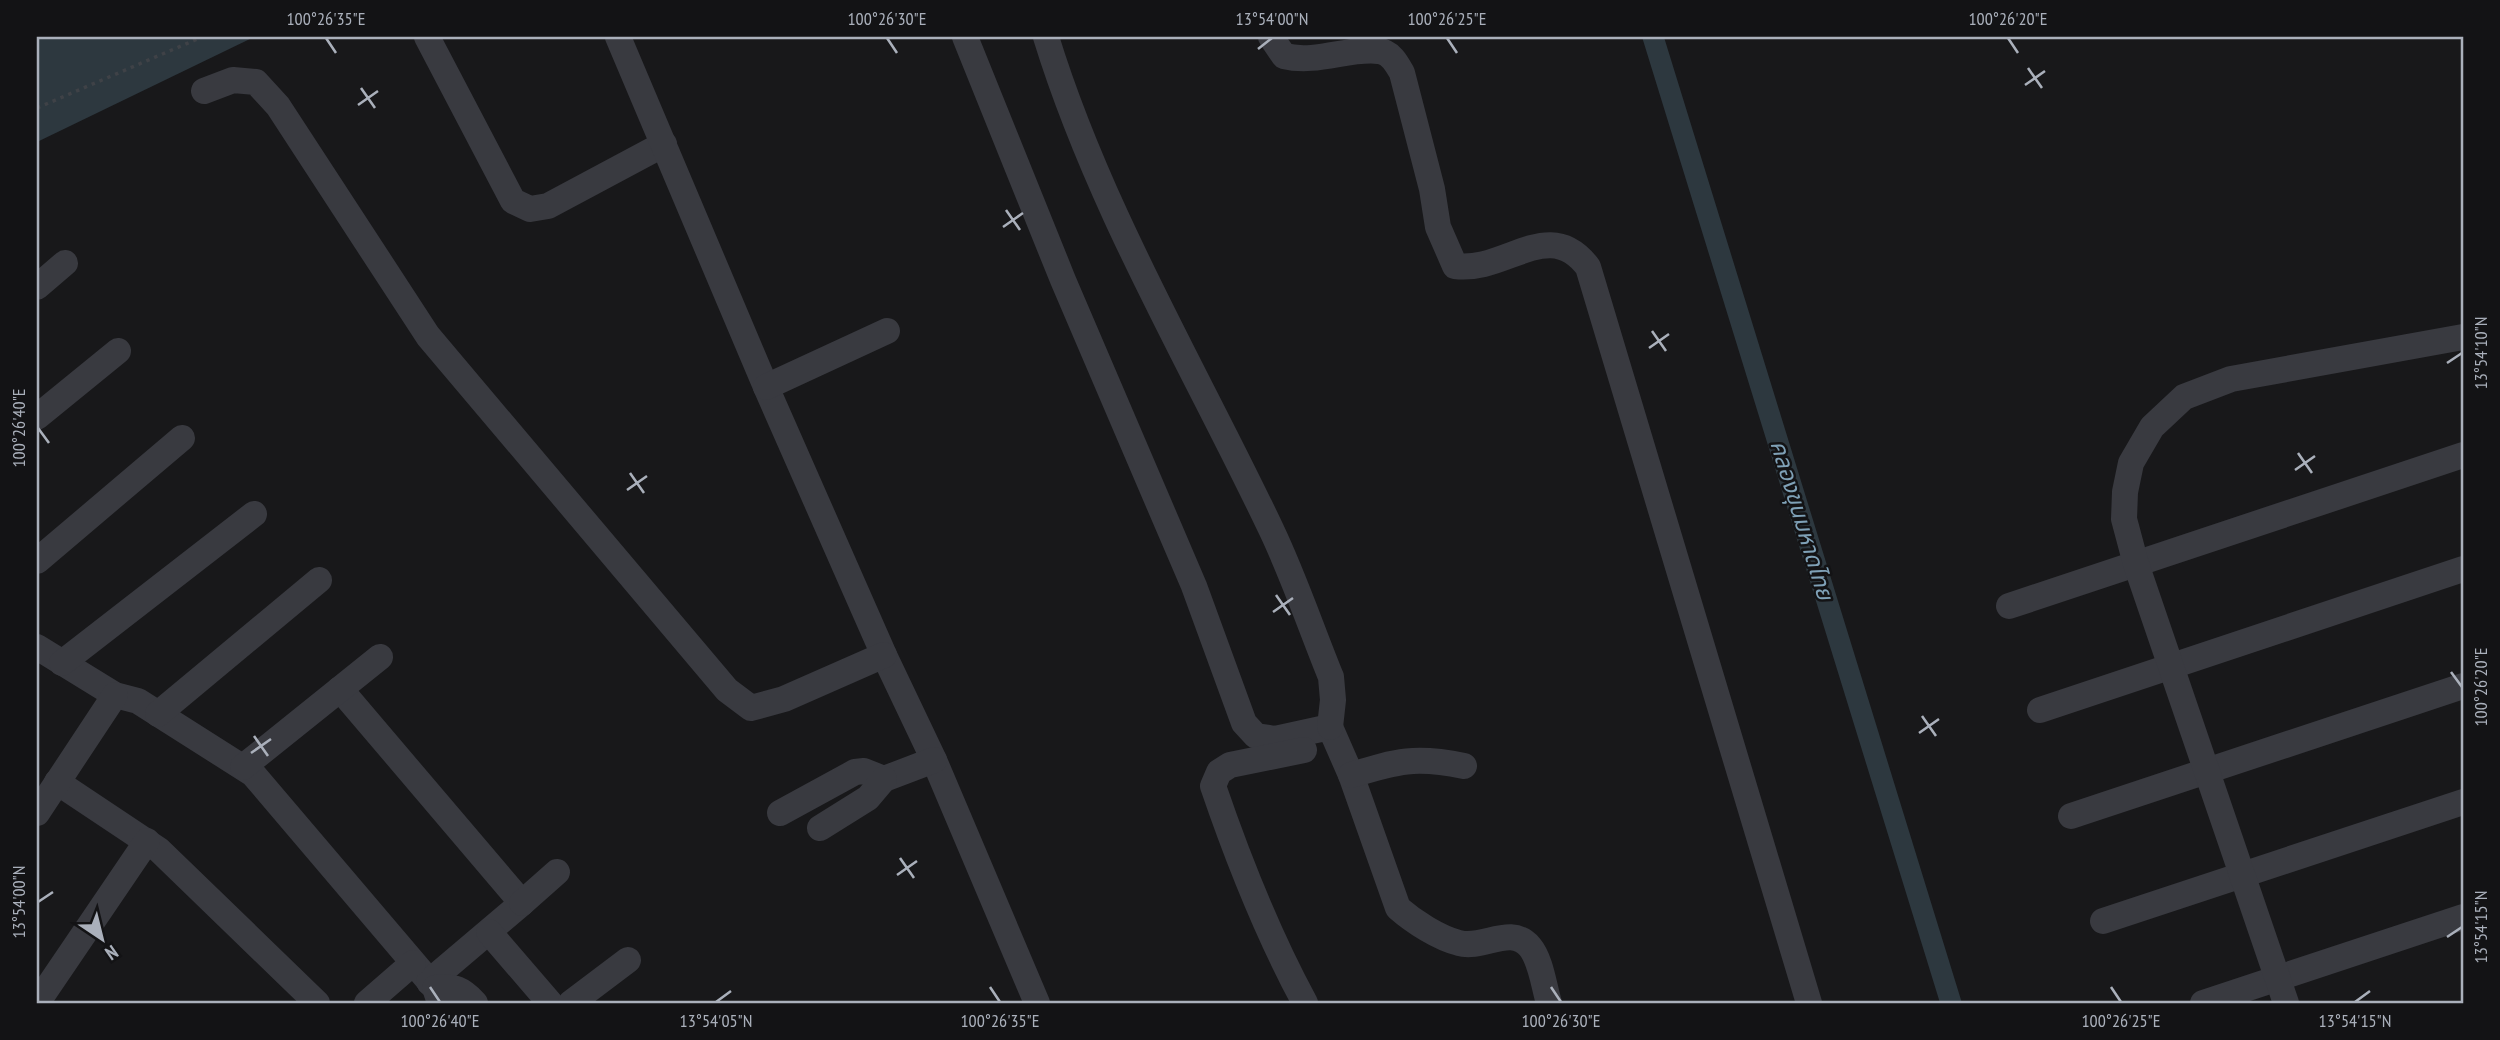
<svg xmlns="http://www.w3.org/2000/svg" width="2500" height="1040" font-family="'PT Sans Narrow','Noto Sans Thai',sans-serif">
  <style>
    .water { fill: #2d383f }
    .lines { fill: none; stroke-linecap: round; stroke-linejoin: round }
    .canal { stroke: #2d383f; stroke-width: 21 }
    .path { stroke: #3f4247; stroke-width: 3.5; stroke-dasharray: 3.5 5; stroke-linecap: butt }
    .minor { stroke: #393a40; stroke-width: 26 }
    .ticks { fill: none; stroke: #aab0bb; stroke-width: 2.5 }
    .labels { text-anchor: middle; stroke-width: 5; stroke-linejoin: round; paint-order: stroke }
    .water-label { font-size: 23px; font-style: italic; fill: #7fa1b7; stroke: #131315 }
    .neatline { fill: none; stroke: #aab0bb; stroke-width: 2.5 }
    .ticks-label { font-size: 18px; text-anchor: middle; fill: #aab0bb }
  </style>
  <rect width="100%" height="100%" fill="#18181a"/>
  <!-- water -->
  <path class="water" d="M 37,37 L 254,37 L 37,142 Z"/>
  <g class="lines">
    <!-- canal -->
    <path class="canal" d="M 1653,37 L 1951,1003"/>
    <!-- path -->
    <path class="path" d="M 37,108 L 202,37"/>
    <!-- minor -->
    <g class="minor">
      <path d="M 427,37 L 513,201 L 530,209 L 548,206 L 664,144"/>
      <path d="M 618,37 L 766,387 L 884,655 L 934,760 L 1037,1003"/>
      <path d="M 965,37 L 1063,280 L 1194,586 L 1244,723 L 1256,736 L 1275,739 L 1330,727 L 1351,775 L 1398,908 C 1414,922 1439,938 1459,943 C 1483,950 1511,924 1530,947 C 1541,960 1544,987 1549,1003"/>
      <path d="M 1046,37 C 1099,209 1194,367 1271,529 C 1294,577 1311,628 1331,677 L 1333,700 L 1330,727"/>
      <path d="M 1271,37 L 1284,56 C 1317,64 1350,47 1379,51 C 1391,52 1397,64 1402,73 L 1432,189 L 1438,227 L 1455,266 C 1506,273 1549,215 1588,267 L 1809,1003"/>
      <path d="M 204,91 L 233,80 L 256,82 L 278,106 L 428,336 L 727,690 L 751,708 L 784,699 L 884,655"/>
      <path d="M 37,287 L 65,263"/>
      <path d="M 766,387 L 887,331"/>
      <path d="M 37,417 L 118,351"/>
      <path d="M 37,561 L 182,438"/>
      <path d="M 2009,606 L 2463,455"/>
      <path d="M 37,647 L 115,695 L 138,701 L 253,774 L 435,988 L 440,1003"/>
      <path d="M 62,663 L 254,514"/>
      <path d="M 340,689 L 522,903 L 429,982"/>
      <path d="M 2040,710 L 2463,569"/>
      <path d="M 158,714 L 319,580"/>
      <path d="M 1304,750 L 1230,765 L 1219,772 L 1213,786 C 1239,862 1267,933 1305,1003"/>
      <path d="M 243,767 L 380,657"/>
      <path d="M 1351,775 C 1398,761 1415,756 1464,766"/>
      <path d="M 57,782 L 159,850 L 317,1003"/>
      <path d="M 37,813 L 115,695"/>
      <path d="M 780,813 L 855,772 L 864,771 L 884,779 L 934,760"/>
      <path d="M 2071,816 L 2463,686"/>
      <path d="M 820,828 L 868,798 L 884,779"/>
      <path d="M 522,903 L 557,872"/>
      <path d="M 2103,921 L 2463,802"/>
      <path d="M 489,932 L 550,1003"/>
      <path d="M 435,988 C 455,986 462,989 475,1003"/>
      <path d="M 37,1003 L 147,841"/>
      <path d="M 367,1003 L 413,963"/>
      <path d="M 571,1003 L 628,960"/>
      <path d="M 2203,1003 L 2463,917"/>
      <path d="M 2286,1003 L 2136,564 L 2124,519 L 2125,492 L 2131,463 L 2152,427 L 2184,397 L 2231,379 L 2463,337"/>
    </g>
  </g>
  <!-- ticks -->
  <path class="ticks" d="M 326,38 L 336,53M 887,38 L 897,53M 1447,38 L 1457,53M 2008,38 L 2018,53M 1258,49 L 1272,38M 2028,68 L 2042,88M 2025,85 L 2045,71M 361,88 L 375,108M 358,105 L 378,91M 1006,210 L 1020,230M 1003,227 L 1023,213M 1652,331 L 1666,351M 1649,348 L 1669,334M 2447,363 L 2462,353M 38,428 L 49,443M 2298,453 L 2312,473M 2295,470 L 2315,456M 630,473 L 644,493M 627,490 L 647,476M 1276,595 L 1290,615M 1273,612 L 1293,598M 2451,672 L 2462,687M 1922,716 L 1936,736M 1919,733 L 1939,719M 254,736 L 268,756M 251,753 L 271,739M 900,858 L 914,878M 897,875 L 917,861M 38,902 L 53,892M 2447,937 L 2462,927M 430,987 L 440,1002M 990,987 L 1000,1002M 1551,987 L 1561,1002M 2111,987 L 2121,1002M 716,1002 L 731,991M 2355,1002 L 2370,991"/>
  <g class="labels">
    <!-- water labels -->
    <g class="water-label">
      <text transform="translate(1802 520) rotate(73)" y="8">คลองขุนมหาดไทย</text>
    </g>
  </g>
  <!-- border -->
  <rect width="2500" height="1040" fill="none" stroke="#131315" stroke-width="77"/>
  <!-- north arrow -->
  <g transform="translate(102 939) rotate(145)" stroke="#131315" stroke-width="5" paint-order="stroke">
  <path d="M0-5L12 26L0 18L-12 26Z" fill="#aab0bb"/>
  <text y="-10" font-size="19" font-weight="bold" text-anchor="middle" fill="#aab0bb">N</text>
  </g>
  <rect x="38" y="38" width="2424" height="964" class="neatline"/>
  <g class="ticks-label">
    <text x="326" y="25">100°26'35"E</text>
    <text x="887" y="25">100°26'30"E</text>
    <text x="1272" y="25">13°54'00"N</text>
    <text x="1447" y="25">100°26'25"E</text>
    <text x="2008" y="25">100°26'20"E</text>
    <text transform="translate(2481 353) rotate(-90)" y="6">13°54'10"N</text>
    <text transform="translate(19 428) rotate(-90)" y="6">100°26'40"E</text>
    <text transform="translate(2481 687) rotate(-90)" y="6">100°26'20"E</text>
    <text transform="translate(19 902) rotate(-90)" y="6">13°54'00"N</text>
    <text transform="translate(2481 927) rotate(-90)" y="6">13°54'15"N</text>
    <text x="440" y="1027">100°26'40"E</text>
    <text x="716" y="1027">13°54'05"N</text>
    <text x="1000" y="1027">100°26'35"E</text>
    <text x="1561" y="1027">100°26'30"E</text>
    <text x="2121" y="1027">100°26'25"E</text>
    <text x="2355" y="1027">13°54'15"N</text>
  </g>
</svg>
